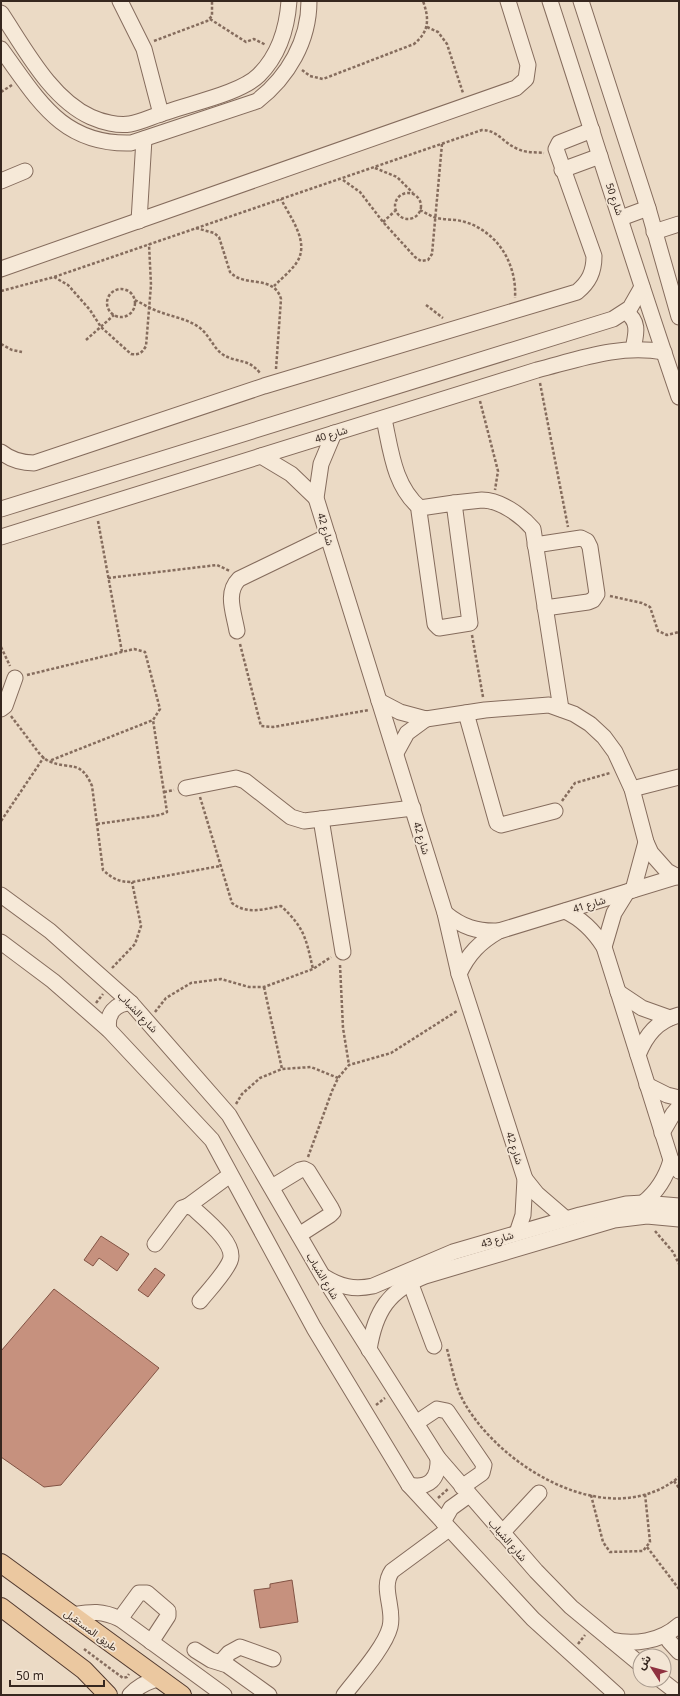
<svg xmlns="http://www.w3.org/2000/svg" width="680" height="1696" font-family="Georgia,'Noto Sans Arabic',serif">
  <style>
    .building { fill: #c6917e; stroke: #825344 }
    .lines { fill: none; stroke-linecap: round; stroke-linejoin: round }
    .minor-casing { stroke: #856c5d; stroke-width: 17 }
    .major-casing { stroke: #533b30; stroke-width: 20 }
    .path { stroke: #856c5d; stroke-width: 2.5; stroke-dasharray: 3 2; stroke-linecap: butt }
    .minor { stroke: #f6e9d8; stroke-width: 15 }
    .major { stroke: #ebc8a0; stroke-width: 18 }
    .labels { text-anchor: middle; stroke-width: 3.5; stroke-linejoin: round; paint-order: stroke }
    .street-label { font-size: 10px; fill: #36271f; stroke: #f3e5d4 }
  </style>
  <rect width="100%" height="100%" fill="#ebdac5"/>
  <!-- building -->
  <g class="building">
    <path d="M 101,1236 L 129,1254 L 117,1271 L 99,1258 L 93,1266 L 84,1260 Z"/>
    <path d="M 155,1268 L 165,1275 L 148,1297 L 138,1290 Z"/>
    <path d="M 54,1289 L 159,1368 L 61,1485 L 44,1487 L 1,1457 L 1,1351 Z"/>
    <path d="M 292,1580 L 298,1622 L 260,1628 L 254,1590 L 270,1588 L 270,1584 Z"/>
  </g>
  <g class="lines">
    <defs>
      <g id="minor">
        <path d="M 120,1 L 144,49 L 161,114"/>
        <path d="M 550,1 C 593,133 634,266 679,397"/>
        <path d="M 581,1 L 648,208 L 679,317"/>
        <path d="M 1,13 C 25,49 51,99 91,117 C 102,122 118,126 130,124 C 142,122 155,115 167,112 C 192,103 241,93 259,75 C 279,55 287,29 289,1"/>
        <path d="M 1,49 C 38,99 61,145 131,143 L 257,101 C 288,77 309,41 309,1"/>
        <path d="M 562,170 L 600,156"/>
        <path d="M 1,181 L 25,171"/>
        <path d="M 621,218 L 648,208"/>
        <path d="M 139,221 L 144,139"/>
        <path d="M 654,232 L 679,224"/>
        <path d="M 1,269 L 516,88 L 526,79 L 528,65 L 508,1"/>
        <path d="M 626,312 C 640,322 636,334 633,349"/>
        <path d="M 384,419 C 391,451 394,486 420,508"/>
        <path d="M 334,433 L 321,464 L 316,498 L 445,913 L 459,974 L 525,1179 L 523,1215 L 517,1233"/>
        <path d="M 1,452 C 11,460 21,463 34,463 L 264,386 L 577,292 C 589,282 594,272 594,256 L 556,149 L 559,143 L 592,130"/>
        <path d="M 261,456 L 291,474 L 316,498"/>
        <path d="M 454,503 L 470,623 L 439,628 L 435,624 L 419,511 L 420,508 Z"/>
        <path d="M 454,503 C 463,502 472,501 482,500 C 500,500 521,515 533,529 L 561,709"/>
        <path d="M 1,509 L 613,319 L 630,308 L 642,287"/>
        <path d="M 1,537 L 537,370 C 580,359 619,344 664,352"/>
        <path d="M 535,545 L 581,538 L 587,541 L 590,547 L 597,594 L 593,600 L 588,602 L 545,608"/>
        <path d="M 237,631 C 234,613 225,593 239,579 L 328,536"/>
        <path d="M 379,701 L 400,712 L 426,719 L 485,710 L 549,705 L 574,714 L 590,724 L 604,737 L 615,752 L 632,789 L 646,842 L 651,853 L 667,871 L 678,877"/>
        <path d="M 1,709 L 5,706 L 15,678"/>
        <path d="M 466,713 L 497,823 L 501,825 L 555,811"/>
        <path d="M 396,753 L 407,733 L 426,719"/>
        <path d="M 186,788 L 236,778 L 245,781 L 291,817 L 304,821 L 413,808"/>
        <path d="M 632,789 L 679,777"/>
        <path d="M 321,819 L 343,952"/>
        <path d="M 633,890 L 646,842"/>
        <path d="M 1,895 L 50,931 L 131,1003 L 229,1115 L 322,1275 L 438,1458 L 536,1571 L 571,1607 L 640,1664"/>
        <path d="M 565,911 C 582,919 594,931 604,947 L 671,1160 L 679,1171"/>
        <path d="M 445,913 C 462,927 477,932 499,931"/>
        <path d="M 1,942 L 53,981 L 109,1030 L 212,1140 L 314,1328 L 409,1485 L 533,1619 L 617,1695"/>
        <path d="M 604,947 L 614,913 L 627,892"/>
        <path d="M 459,974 C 468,954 480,942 499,931 L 679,876"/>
        <path d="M 618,992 L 642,1008 L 670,1018"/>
        <path d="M 109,1030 C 106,1014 115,1003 131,1003"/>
        <path d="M 638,1055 C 646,1035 657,1021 679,1015"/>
        <path d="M 647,1085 L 667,1095 L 679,1098"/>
        <path d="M 662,1133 L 673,1114 L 679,1107"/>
        <path d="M 525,1179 L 537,1194 L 566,1219"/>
        <path d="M 272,1187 L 300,1170 L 304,1169 L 308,1171 L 331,1208 L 333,1212 L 330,1215 L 299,1235"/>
        <path d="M 643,1203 C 658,1191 666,1178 671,1160"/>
        <path d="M 188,1206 L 230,1175"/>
        <path d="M 155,1244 L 182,1208 L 188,1206 L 193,1208 C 205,1219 237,1244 230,1261 C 225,1273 209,1290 200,1301"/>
        <path d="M 323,1276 C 340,1287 354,1290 373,1286 L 453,1252 L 580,1215 L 626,1204 L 643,1203 L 679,1206"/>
        <path d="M 410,1282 L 434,1346"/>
        <path d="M 369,1350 C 375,1311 389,1290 425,1276 L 614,1220 L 647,1216 L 679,1219"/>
        <path d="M 416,1423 L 437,1409 L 447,1411 L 484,1465 L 482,1473 L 462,1487"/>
        <path d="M 409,1485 C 429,1489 439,1479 438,1458"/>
        <path d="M 443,1522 L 451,1508 L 469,1495"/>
        <path d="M 502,1533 L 539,1493"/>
        <path d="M 71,1615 C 91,1612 101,1610 120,1619 L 224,1695"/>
        <path d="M 120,1619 L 139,1593 L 147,1593 L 168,1611 L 168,1616 L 151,1642"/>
        <path d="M 667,1634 L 669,1641 L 679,1652"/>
        <path d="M 611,1640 C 634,1645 660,1642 679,1625"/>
        <path d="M 195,1650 L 211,1660 L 227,1665 L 269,1695"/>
        <path d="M 221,1662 L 229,1653 L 240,1647 L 273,1659"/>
        <path d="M 661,1680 L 679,1694"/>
        <path d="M 130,1695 C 138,1686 146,1682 158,1679"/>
        <path d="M 344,1695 C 357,1678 385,1647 390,1627 C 395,1608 380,1588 392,1571 L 449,1529"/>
      </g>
      <g id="major">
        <path d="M 1,1563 L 182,1695"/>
        <path d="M 1,1607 L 84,1670 L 108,1695"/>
      </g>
    </defs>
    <!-- minor casing -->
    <use href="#minor" class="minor-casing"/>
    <!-- major casing -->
    <use href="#major" class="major-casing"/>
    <!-- path -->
    <g class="path">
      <path d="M 210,19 L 246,42 L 254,39 L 266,45"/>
      <path d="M 427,27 L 438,32 L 447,44 L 463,93"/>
      <path d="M 154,41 L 207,21 L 212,16 L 212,1"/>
      <path d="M 302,70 L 310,76 L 323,79 L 414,44 C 430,31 429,18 423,1"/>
      <path d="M 1,92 L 12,85"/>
      <path d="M 375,168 L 397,177 L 413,193"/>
      <path d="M 343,180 L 360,192 L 383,222 L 415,257 L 421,261 L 428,260 L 432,254 L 442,144"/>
      <circle cx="408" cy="206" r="13"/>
      <path d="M 420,210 C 426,213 432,217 437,218 C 446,220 456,219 465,222 C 498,232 517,264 515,298"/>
      <path d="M 383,222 L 395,211"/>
      <path d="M 196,228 L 214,233 L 219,237 L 230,272 C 244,288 274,274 281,299 L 276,369"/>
      <path d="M 54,277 L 68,285 L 90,310 L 101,327 L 131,354 C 139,355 142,353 146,346 L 151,285 L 149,244"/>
      <path d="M 274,286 C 281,279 291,271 297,262 C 310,242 290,217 281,199"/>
      <circle cx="121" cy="303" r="14"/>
      <path d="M 1,291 L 54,277 L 482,130 C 498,130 504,144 518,149 C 526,153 535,152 544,153"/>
      <path d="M 135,300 C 143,304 151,309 160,312 C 173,317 188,319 200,328 C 209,335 213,347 222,354 C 237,364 247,357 260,373"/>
      <path d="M 426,305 L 443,318"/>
      <path d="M 86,340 L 114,315"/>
      <path d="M 1,344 L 12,350 L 22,352"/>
      <path d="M 540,383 L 568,527"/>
      <path d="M 480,401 L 498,471 L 495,490"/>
      <path d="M 98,521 L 122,652"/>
      <path d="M 108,578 L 217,565 L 230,571"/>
      <path d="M 610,596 L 642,603 L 650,607 L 658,631 L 667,635 L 679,632"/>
      <path d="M 472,635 L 483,697"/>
      <path d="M 240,644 L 261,726 L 273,727 L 369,710"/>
      <path d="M 1,647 L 10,666"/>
      <path d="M 27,675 L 134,649 L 145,652 L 160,709 L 153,720 L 49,761"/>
      <path d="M 11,716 L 39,753 C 42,756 45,760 49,761 C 70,771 80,758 92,786 L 103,870 C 113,879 119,882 132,882 L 220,866"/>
      <path d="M 164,792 L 174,790"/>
      <path d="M 200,797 L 232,903 C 247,915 264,909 281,906 C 305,928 306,939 313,969"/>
      <path d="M 562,801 L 575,783 L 610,773"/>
      <path d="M 1,821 L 44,757"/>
      <path d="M 97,824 L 160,815 L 167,812 L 153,720"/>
      <path d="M 340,965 L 343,1028 L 349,1065"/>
      <path d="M 112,968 L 135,944 L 141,926 L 132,882"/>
      <path d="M 264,987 L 282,1069"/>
      <path d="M 96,1003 L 103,994"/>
      <path d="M 155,1012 L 166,998 L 191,983 L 221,979 L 249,987 L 264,987 L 313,969 L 331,957"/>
      <path d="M 236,1104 L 242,1094 L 260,1078 L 282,1069 L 311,1067 L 338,1078"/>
      <path d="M 308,1157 L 332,1091 L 338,1078 L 349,1065 L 391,1053 L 457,1011"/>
      <path d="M 655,1231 L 673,1252 L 679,1264"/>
      <path d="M 447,1349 C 452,1367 455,1387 465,1404 C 503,1469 610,1533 679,1477"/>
      <path d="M 376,1405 L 385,1398"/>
      <path d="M 674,1481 L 679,1488"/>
      <path d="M 591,1495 L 603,1542 L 610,1552 L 643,1551 L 650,1542 L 645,1494"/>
      <path d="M 438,1498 L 448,1489"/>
      <path d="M 647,1547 L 679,1589"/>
      <path d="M 578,1644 L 585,1635"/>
      <path d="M 84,1649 L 123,1678 L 127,1677 L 129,1674"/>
    </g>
    <!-- minor -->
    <use href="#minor" class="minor"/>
    <!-- major -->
    <use href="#major" class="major"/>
  </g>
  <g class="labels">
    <!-- street labels -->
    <g class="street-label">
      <text transform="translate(615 199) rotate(71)" y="4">شارع 50</text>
      <text transform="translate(331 434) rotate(-17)" y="4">شارع 40</text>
      <text transform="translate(326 529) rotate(73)" y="4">شارع 42</text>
      <text transform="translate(422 838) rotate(73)" y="4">شارع 42</text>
      <text transform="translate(589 904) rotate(-17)" y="4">شارع 41</text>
      <text transform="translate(138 1012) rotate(46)" y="4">شارع الشباب</text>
      <text transform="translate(515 1148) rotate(72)" y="4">شارع 42</text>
      <text transform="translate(497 1239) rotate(-17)" y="4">شارع 43</text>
      <text transform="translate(323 1276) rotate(59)" y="4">شارع الشباب</text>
      <text transform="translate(508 1540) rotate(49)" y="4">شارع الشباب</text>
      <text transform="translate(91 1630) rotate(36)" y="4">طريق المستقبل</text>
    </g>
  </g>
  <!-- border -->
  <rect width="680" height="1696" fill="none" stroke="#36271f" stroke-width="4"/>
  <!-- north arrow -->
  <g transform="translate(652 1668) rotate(306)"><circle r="19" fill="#f3e5d4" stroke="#a7998c"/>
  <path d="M0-3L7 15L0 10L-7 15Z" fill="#8f3140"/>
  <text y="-6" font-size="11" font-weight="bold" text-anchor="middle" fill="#36271f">ش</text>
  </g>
  <!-- scale -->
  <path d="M10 1680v6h94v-6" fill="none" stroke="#36271f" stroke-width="2"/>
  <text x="16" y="1680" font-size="12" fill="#36271f" stroke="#f3e5d4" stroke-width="3" paint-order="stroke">50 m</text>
</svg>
